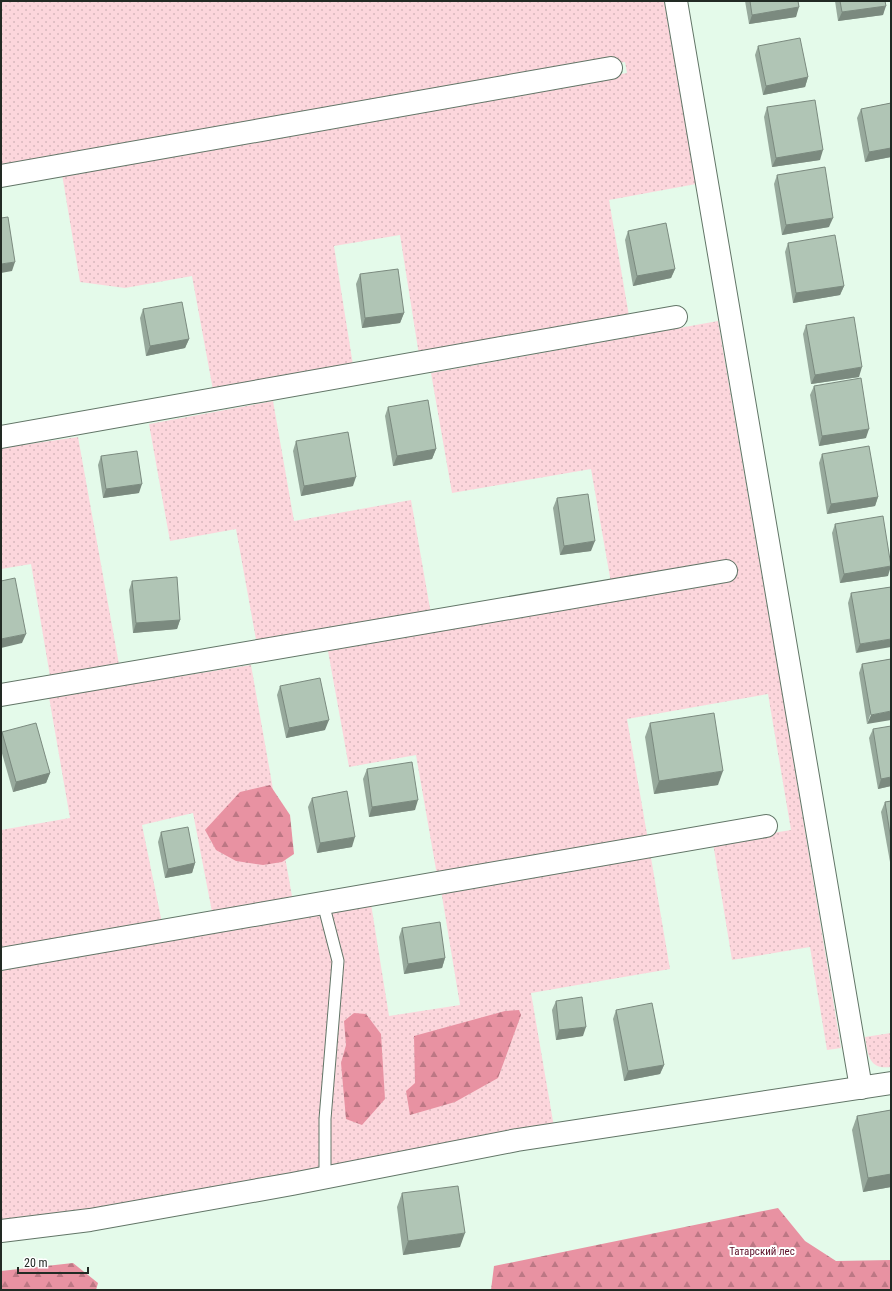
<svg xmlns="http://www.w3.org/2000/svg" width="892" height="1291" font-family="'Roboto Condensed',sans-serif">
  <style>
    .grass { fill: url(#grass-dots) }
    .forest { fill: url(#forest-firs) }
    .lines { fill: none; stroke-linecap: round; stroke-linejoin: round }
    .service-casing { stroke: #627567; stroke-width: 13 }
    .minor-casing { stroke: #627567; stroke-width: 24 }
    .service { stroke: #fff; stroke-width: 11 }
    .minor { stroke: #fff; stroke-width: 22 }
    .wall { fill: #97a99c }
    .shaded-wall { fill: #7b8a7f }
    .building { fill: #b0c5b5; stroke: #7b8a7f }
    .labels { text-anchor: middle; stroke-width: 4; stroke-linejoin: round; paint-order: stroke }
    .park-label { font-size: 11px; fill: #5d1129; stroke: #fff }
  </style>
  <defs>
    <pattern id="grass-dots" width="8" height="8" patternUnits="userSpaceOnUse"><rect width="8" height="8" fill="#fcd6dc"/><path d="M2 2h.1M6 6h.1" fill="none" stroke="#d8b8bd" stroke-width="1.8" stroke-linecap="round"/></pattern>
    <pattern id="forest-firs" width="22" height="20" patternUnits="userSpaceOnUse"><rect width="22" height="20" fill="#e892a2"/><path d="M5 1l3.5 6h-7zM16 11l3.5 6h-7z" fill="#bc7784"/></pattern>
  </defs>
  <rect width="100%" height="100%" fill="#e4faea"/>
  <!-- grass -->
  <g class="grass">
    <path d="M 1,1 L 664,1 L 696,184 L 609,200 L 629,316 L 419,355 L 400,235 L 334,246 L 353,365 L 213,390 L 192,276 L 125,288 L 80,282 L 62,174 L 627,73 L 625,62 L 1,170 Z"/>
    <path d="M 718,321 L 782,692 L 841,1048 L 827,1050 L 810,947 L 732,960 L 713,843 L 791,830 L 768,694 L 627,719 L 648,840 L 437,875 L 416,755 L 349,767 L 328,651 L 643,595 L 611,583 L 591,469 L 452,493 L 431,373 Z"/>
    <path d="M 273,401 L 294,521 L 411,500 L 431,614 L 257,645 L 236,529 L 170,541 L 149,424 Z"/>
    <path d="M 78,437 L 120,670 L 51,682 L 31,564 L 1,569 L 1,448 Z"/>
    <path d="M 251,665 L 293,902 L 213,917 L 193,813 L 142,825 L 162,923 L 1,953 L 1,830 L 70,818 L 49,697 Z"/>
    <path d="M 650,852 L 670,969 L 531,993 L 554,1127 L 87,1213 L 1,1220 L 1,968 L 371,904 L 389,1016 L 460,1005 L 441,890 Z"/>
    <path d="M 891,1033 L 891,1067 C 868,1070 868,1054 865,1037 Z"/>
  </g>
  <!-- forest -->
  <g class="forest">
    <path d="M 270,785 L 290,815 L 294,854 L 282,862 L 263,865 L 236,861 L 216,850 L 205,830 L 240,792 Z"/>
    <path d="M 519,1010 L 521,1015 L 498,1078 L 455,1102 L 410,1115 L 406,1091 L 415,1083 L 414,1036 L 505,1011 Z"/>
    <path d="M 354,1013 L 366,1014 L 381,1034 L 385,1099 L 362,1125 L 346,1119 L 341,1063 L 346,1045 L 344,1021 Z"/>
    <path d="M 778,1208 L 805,1241 L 836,1261 L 891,1260 L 891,1290 L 491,1290 L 494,1266 Z"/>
    <path d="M 73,1263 L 98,1283 L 96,1290 L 1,1290 L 1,1271 Z"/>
  </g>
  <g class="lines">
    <defs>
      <path id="service" d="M 323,903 L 338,961 L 325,1119 L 325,1177"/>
      <g id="minor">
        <path d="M 676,1 L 861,1088"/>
        <path d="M 1,176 L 611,68"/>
        <path d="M 1,437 L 676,317"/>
        <path d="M 1,695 L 726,571"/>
        <path d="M 1,959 L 766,826"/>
        <path d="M 1,1231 L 90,1220 L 292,1184 L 517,1140 L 891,1083"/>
      </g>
    </defs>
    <!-- service casing -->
    <use href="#service" class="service-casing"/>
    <!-- minor casing -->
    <use href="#minor" class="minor-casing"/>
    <!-- service -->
    <use href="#service" class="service"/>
    <!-- minor -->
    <use href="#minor" class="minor"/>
  </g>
  <!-- wall -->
  <g class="wall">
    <path d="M 745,1 L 798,1 L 796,17 L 749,24 Z"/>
    <path d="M 835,1 L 885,1 L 883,15 L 838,21 Z"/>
    <path d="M 758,46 L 808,77 L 805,87 L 763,95 L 755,55 Z"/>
    <path d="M 891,103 L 891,157 L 865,162 L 857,118 L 861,109 Z"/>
    <path d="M 767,107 L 820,160 L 772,167 L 764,117 Z"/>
    <path d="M 777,175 L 829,227 L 782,235 L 774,184 Z"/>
    <path d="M 628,231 L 675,269 L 671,278 L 633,286 L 625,240 Z"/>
    <path d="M 788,243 L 844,286 L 840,295 L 793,303 L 785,252 Z"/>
    <path d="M 360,274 L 404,313 L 400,323 L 362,328 L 356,284 Z"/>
    <path d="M 143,309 L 189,339 L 185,348 L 146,356 L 140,318 Z"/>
    <path d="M 806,325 L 859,377 L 811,384 L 803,334 Z"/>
    <path d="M 814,386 L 866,438 L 819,446 L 810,395 Z"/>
    <path d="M 388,407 L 436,449 L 432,459 L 393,466 L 385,416 Z"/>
    <path d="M 296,441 L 353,486 L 301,496 L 293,451 Z"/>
    <path d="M 822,454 L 878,497 L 875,506 L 827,514 L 819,463 Z"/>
    <path d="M 101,456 L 139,493 L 103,498 L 98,465 Z"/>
    <path d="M 557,498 L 591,551 L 560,555 L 553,508 Z"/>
    <path d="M 835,524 L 888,576 L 840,583 L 832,533 Z"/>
    <path d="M 132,581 L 180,620 L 177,629 L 133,633 L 129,590 Z"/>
    <path d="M 891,587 L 856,653 L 848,603 L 851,593 Z"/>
    <path d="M 891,659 L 867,724 L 859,673 L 862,664 Z"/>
    <path d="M 280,686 L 325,730 L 286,738 L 277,695 Z"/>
    <path d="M 650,723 L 718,785 L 654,794 L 645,737 Z"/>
    <path d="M 873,729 L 891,786 L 878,789 L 869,738 Z"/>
    <path d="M 2,732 L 50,773 L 46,783 L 13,792 L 1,750 L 1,735 Z"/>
    <path d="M 367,769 L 415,810 L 369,817 L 363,779 Z"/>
    <path d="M 312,798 L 352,847 L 317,853 L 308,807 Z"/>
    <path d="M 891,801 L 891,862 L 890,862 L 881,812 L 885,802 Z"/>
    <path d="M 161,832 L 195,863 L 192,873 L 165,878 L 158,842 Z"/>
    <path d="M 402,928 L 445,958 L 442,968 L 404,974 L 399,937 Z"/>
    <path d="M 556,1001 L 583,1036 L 556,1040 L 552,1010 Z"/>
    <path d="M 616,1010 L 664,1065 L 660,1074 L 624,1081 L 613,1019 Z"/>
    <path d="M 891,1110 L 891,1187 L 863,1192 L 852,1130 L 857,1116 Z"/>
    <path d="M 402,1193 L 460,1247 L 403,1255 L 397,1207 Z"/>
  </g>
  <!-- shaded-wall -->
  <g class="shaded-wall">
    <path d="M 886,6 L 883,15 L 838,21 L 842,12 Z"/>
    <path d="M 799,7 L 796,17 L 749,24 L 752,15 Z"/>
    <path d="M 808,77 L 805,87 L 763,95 L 766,86 Z"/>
    <path d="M 891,148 L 891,157 L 865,162 L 869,152 Z"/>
    <path d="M 823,150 L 820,160 L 772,167 L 776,158 Z"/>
    <path d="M 833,218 L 829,227 L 782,235 L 786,225 Z"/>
    <path d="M 15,262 L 12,271 L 1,273 L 1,264 Z"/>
    <path d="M 675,269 L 671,278 L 633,286 L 637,276 Z"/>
    <path d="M 844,286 L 840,295 L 793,303 L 796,293 Z"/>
    <path d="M 404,313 L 400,323 L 362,328 L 365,318 Z"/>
    <path d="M 189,339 L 185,348 L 146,356 L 150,346 Z"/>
    <path d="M 862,367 L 859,377 L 811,384 L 815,375 Z"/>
    <path d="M 869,429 L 866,438 L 819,446 L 822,436 Z"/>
    <path d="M 436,449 L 432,459 L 393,466 L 397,456 Z"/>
    <path d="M 356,477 L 353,486 L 301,496 L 304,486 Z"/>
    <path d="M 142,484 L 139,493 L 103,498 L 106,489 Z"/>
    <path d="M 878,497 L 875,506 L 827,514 L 831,504 Z"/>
    <path d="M 595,541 L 591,551 L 560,555 L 564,546 Z"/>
    <path d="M 891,566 L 888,576 L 840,583 L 844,574 Z"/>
    <path d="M 180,620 L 177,629 L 133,633 L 136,623 Z"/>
    <path d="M 26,634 L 22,643 L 1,648 L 1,639 Z"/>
    <path d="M 891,639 L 891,647 L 856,653 L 860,644 Z"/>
    <path d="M 891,711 L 891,720 L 867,724 L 871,715 Z"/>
    <path d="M 329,720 L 325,730 L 286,738 L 289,728 Z"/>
    <path d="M 723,771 L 718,785 L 654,794 L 659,781 Z"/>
    <path d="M 50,773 L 46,783 L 13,792 L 16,782 Z"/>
    <path d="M 891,777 L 891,786 L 878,789 L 881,779 Z"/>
    <path d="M 418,800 L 415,810 L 369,817 L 372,807 Z"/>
    <path d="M 355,837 L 352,847 L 317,853 L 320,843 Z"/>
    <path d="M 195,863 L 192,873 L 165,878 L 168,869 Z"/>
    <path d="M 445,958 L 442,968 L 404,974 L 408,964 Z"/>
    <path d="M 586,1027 L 583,1036 L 556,1040 L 559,1030 Z"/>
    <path d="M 664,1065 L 660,1074 L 624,1081 L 628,1071 Z"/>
    <path d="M 891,1174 L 891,1187 L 863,1192 L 868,1178 Z"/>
    <path d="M 465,1233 L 460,1247 L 403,1255 L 408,1241 Z"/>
  </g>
  <!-- building -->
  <g class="building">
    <path d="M 750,1 L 798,1 L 799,7 L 752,15 Z"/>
    <path d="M 840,1 L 885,1 L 886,6 L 842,12 Z"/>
    <path d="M 800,38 L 808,77 L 766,86 L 758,46 Z"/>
    <path d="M 815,100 L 823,150 L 776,158 L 767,107 Z"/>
    <path d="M 891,103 L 891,148 L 869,152 L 861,109 Z"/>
    <path d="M 825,167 L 833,218 L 786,225 L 777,175 Z"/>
    <path d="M 8,217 L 15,262 L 1,264 L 1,218 Z"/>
    <path d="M 666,223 L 675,269 L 637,276 L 628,231 Z"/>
    <path d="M 835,235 L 844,286 L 796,293 L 788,243 Z"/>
    <path d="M 398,269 L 404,313 L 365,318 L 360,274 Z"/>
    <path d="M 182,302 L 189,339 L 150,346 L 143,309 Z"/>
    <path d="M 854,317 L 862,367 L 815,375 L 806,325 Z"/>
    <path d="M 861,378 L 869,429 L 822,436 L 814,386 Z"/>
    <path d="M 428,400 L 436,449 L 397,456 L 388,407 Z"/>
    <path d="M 348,432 L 356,477 L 304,486 L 296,441 Z"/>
    <path d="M 869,446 L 878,497 L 831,504 L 822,454 Z"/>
    <path d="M 137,451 L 142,484 L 106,489 L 101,456 Z"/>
    <path d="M 588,494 L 595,541 L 564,546 L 557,498 Z"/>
    <path d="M 883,516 L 891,566 L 844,574 L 835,524 Z"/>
    <path d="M 177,577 L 180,620 L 136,623 L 132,581 Z"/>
    <path d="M 15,578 L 26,634 L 1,639 L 1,581 Z"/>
    <path d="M 891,587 L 891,639 L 860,644 L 851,593 Z"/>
    <path d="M 891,659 L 891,711 L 871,715 L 862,664 Z"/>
    <path d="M 320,678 L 329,720 L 289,728 L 280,686 Z"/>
    <path d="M 714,713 L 723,771 L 659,781 L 650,723 Z"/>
    <path d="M 36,723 L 50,773 L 16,782 L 2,732 Z"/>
    <path d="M 891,726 L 891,777 L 881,779 L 873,729 Z"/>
    <path d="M 412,762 L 418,800 L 372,807 L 367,769 Z"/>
    <path d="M 347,791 L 355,837 L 320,843 L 312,798 Z"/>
    <path d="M 891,801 L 891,840 L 885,802 Z"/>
    <path d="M 188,827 L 195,863 L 168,869 L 161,832 Z"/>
    <path d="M 440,922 L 445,958 L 408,964 L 402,928 Z"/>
    <path d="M 582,997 L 586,1027 L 559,1030 L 556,1001 Z"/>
    <path d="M 652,1003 L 664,1065 L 628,1071 L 616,1010 Z"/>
    <path d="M 891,1110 L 891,1174 L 868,1178 L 857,1116 Z"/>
    <path d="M 458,1186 L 465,1233 L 408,1241 L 402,1193 Z"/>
  </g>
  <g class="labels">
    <!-- park labels -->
    <g class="park-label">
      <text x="762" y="1255">Татарский лес</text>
    </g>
  </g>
  <!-- border -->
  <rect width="892" height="1291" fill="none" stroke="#222a24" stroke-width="4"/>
  <!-- scale -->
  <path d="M18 1267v6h70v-6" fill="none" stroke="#222a24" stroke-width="2"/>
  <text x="24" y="1267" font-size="12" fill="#222a24" stroke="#ffffff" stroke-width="3" paint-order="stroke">20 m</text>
</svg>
